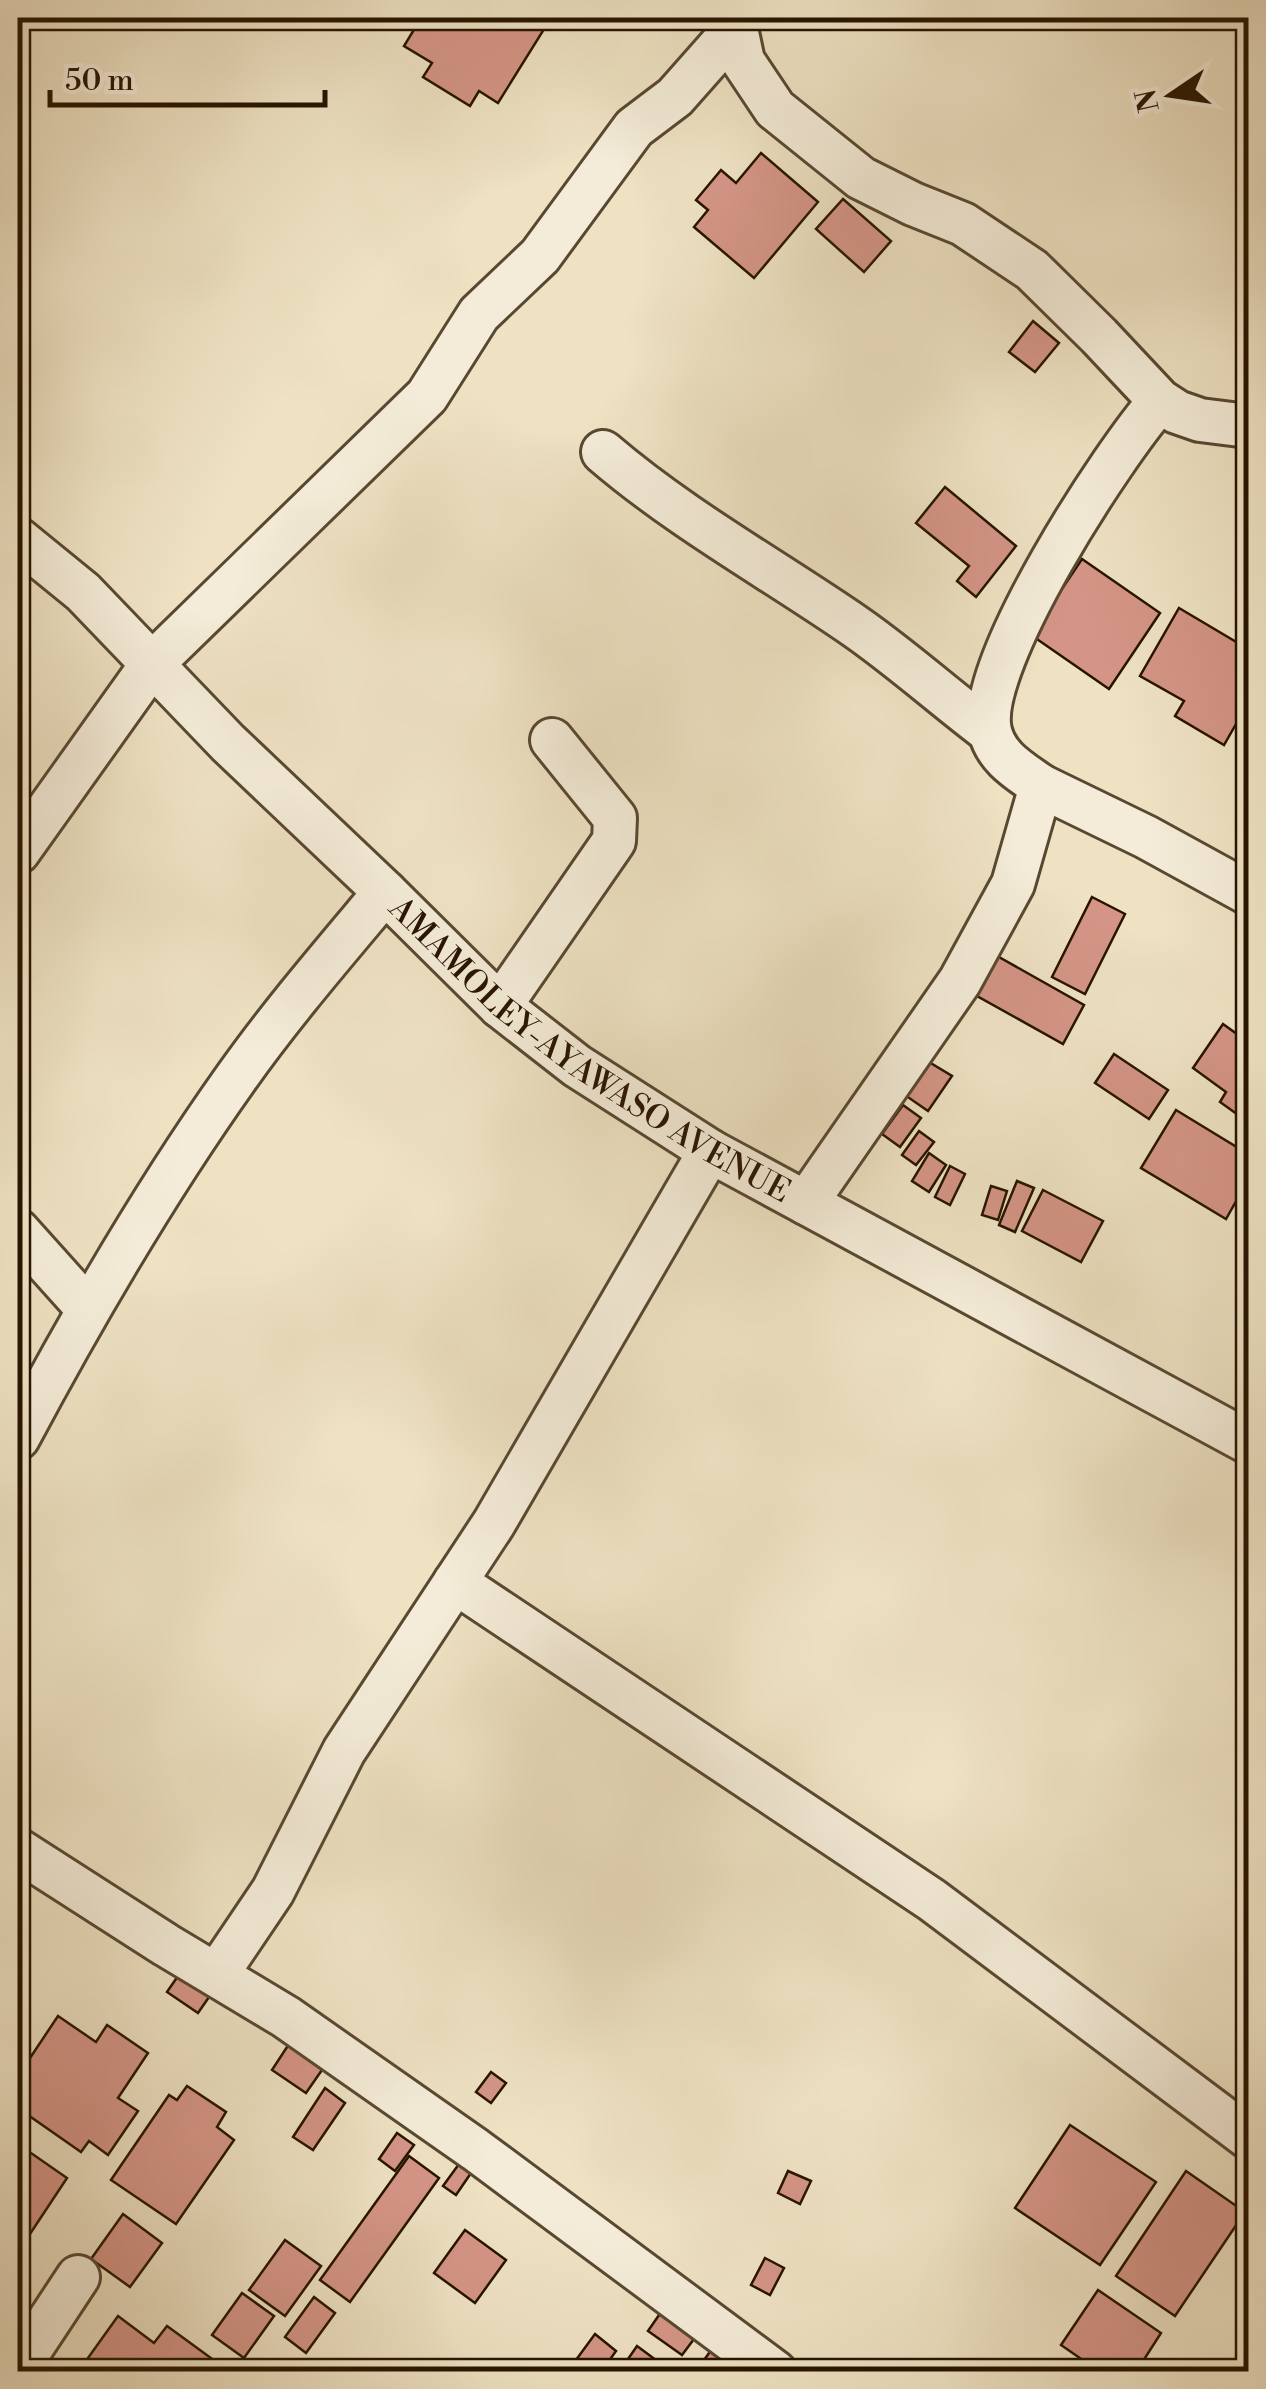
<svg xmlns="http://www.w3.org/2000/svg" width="1266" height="2389" font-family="'Libre Bodoni',serif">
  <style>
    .building { fill: #d49586; stroke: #271400; stroke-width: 2.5 }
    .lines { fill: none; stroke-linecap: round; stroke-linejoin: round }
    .minor-casing { stroke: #594831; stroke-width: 48 }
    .minor { stroke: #f4ecd8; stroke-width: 42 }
    .labels { text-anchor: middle; stroke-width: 8; stroke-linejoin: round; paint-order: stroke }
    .street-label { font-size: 32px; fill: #271400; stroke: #f4ecd8 }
  </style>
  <rect width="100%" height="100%" fill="#eee2c3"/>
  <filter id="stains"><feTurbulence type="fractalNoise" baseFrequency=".002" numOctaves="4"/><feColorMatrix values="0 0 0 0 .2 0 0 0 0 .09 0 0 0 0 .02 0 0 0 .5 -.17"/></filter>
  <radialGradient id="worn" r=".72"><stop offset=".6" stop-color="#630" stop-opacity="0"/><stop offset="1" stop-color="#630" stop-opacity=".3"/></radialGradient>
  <!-- building -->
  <g class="building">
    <path d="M 421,18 L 532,18 L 546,26 L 498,103 L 479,91 L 470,106 L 423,77 L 432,63 L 404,46 Z"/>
    <path d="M 761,153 L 818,202 L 754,278 L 694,227 L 708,210 L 696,200 L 721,170 L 736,183 Z"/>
    <path d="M 843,199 L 891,241 L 864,272 L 816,229 Z"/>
    <path d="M 1033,321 L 1059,343 L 1035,372 L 1009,352 Z"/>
    <path d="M 945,487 L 1016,546 L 976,597 L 957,581 L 969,566 L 916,523 Z"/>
    <path d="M 1082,559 L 1160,613 L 1109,689 L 1031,635 Z"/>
    <path d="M 1179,608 L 1248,649 L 1248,703 L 1224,745 L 1175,716 L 1184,701 L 1140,676 Z"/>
    <path d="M 1092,897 L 1125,914 L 1085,994 L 1052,977 Z"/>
    <path d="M 990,952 L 1084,1005 L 1063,1044 L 968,991 Z"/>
    <path d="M 1223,1024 L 1248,1042 L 1248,1122 L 1220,1102 L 1226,1092 L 1193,1068 Z"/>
    <path d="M 1114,1054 L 1168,1090 L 1149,1119 L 1095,1083 Z"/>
    <path d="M 924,1059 L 952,1076 L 928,1111 L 902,1093 Z"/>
    <path d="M 903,1105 L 921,1118 L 900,1147 L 882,1134 Z"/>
    <path d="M 1176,1110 L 1248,1154 L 1248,1180 L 1226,1219 L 1141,1168 Z"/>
    <path d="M 919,1131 L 934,1142 L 916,1165 L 902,1155 Z"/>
    <path d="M 929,1153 L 946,1165 L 929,1192 L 912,1181 Z"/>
    <path d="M 950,1166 L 965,1174 L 950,1205 L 935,1197 Z"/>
    <path d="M 1017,1181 L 1034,1188 L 1015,1232 L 999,1225 Z"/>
    <path d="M 991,1186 L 1007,1191 L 998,1220 L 982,1215 Z"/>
    <path d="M 1043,1190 L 1103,1221 L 1081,1262 L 1022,1231 Z"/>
    <path d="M 178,1976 L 209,1997 L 198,2013 L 167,1992 Z"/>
    <path d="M 58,2016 L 96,2042 L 107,2025 L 148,2053 L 118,2098 L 138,2111 L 108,2155 L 89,2141 L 81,2152 L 18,2108 L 18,2076 Z"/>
    <path d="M 289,2044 L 324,2067 L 306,2093 L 272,2070 Z"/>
    <path d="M 491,2072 L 506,2083 L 491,2103 L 476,2092 Z"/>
    <path d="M 187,2086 L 226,2112 L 217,2127 L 234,2140 L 176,2224 L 111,2180 L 169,2095 L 177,2100 Z"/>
    <path d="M 325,2088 L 345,2103 L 313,2150 L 293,2137 Z"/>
    <path d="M 1070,2125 L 1156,2182 L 1100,2265 L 1015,2208 Z"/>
    <path d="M 397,2133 L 414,2145 L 395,2171 L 379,2159 Z"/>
    <path d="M 18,2144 L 67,2178 L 18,2252 Z"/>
    <path d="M 409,2156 L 439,2178 L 350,2302 L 320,2280 Z"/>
    <path d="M 459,2164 L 471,2173 L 456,2195 L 443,2186 Z"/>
    <path d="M 788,2171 L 811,2181 L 800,2204 L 778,2193 Z"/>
    <path d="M 1186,2171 L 1245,2212 L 1175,2316 L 1116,2276 Z"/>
    <path d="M 123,2214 L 162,2243 L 130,2287 L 91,2259 Z"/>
    <path d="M 465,2230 L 506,2260 L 475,2303 L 434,2273 Z"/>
    <path d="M 285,2240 L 321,2266 L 285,2316 L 249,2290 Z"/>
    <path d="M 765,2258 L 784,2268 L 770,2295 L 751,2285 Z"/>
    <path d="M 1098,2290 L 1161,2333 L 1136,2372 L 1100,2372 L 1061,2345 Z"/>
    <path d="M 242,2293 L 274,2316 L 244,2358 L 212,2335 Z"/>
    <path d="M 314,2297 L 335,2313 L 306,2353 L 285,2337 Z"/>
    <path d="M 668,2302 L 703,2327 L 682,2355 L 648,2331 Z"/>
    <path d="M 118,2316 L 154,2343 L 167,2326 L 230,2372 L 78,2372 Z"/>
    <path d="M 595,2334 L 616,2351 L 601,2372 L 583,2372 L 573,2364 Z"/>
    <path d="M 637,2346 L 664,2366 L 660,2372 L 619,2372 Z"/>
    <path d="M 714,2346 L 749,2372 L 700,2372 L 697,2370 Z"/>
  </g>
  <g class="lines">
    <defs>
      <g id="minor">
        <path d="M 736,18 L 736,28 L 743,61 L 775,109 L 861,178 L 913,204 L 963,224 L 1032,270 L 1099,336 L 1160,401 L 1177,412 L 1200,420 L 1248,426"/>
        <path d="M 603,452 C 681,519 772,569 856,627 C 902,659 944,697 989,731"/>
        <path id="s1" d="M 18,539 L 83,592 L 228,743 L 385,892 L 500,1006 L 577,1066 L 710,1151 L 1248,1442"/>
        <path d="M 1041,786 L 1146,837 L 1248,893"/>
        <path d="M 18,852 L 152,664 L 427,396 L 479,314 L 540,256 L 634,128 L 675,97 L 736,28"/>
        <path d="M 500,1006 L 614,841 L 615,818 L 552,740"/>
        <path d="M 806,1203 L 960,981 L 1013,884 L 1041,786 C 1020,771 996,758 990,731 C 975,665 1114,452 1160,401"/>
        <path d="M 18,1231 L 88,1309"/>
        <path d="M 18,1438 C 84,1314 155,1192 236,1078 C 282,1013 334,953 385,892"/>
        <path d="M 455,1582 L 932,1900 L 1248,2137"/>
        <path d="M 18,1850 L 166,1945 L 286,2017 L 476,2150 L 775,2372"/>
        <path d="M 217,1974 L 273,1891 L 344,1751 L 494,1523 L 710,1151"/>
        <path d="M 18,2368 L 78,2277"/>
      </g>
    </defs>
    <!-- minor casing -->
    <use href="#minor" class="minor-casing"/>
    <!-- minor -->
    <use href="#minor" class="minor"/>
  </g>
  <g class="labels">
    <!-- street labels -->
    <g class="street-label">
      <text dy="11" stroke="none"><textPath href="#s1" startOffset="770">AMAMOLEY-AYAWASO AVENUE</textPath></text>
    </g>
  </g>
  <!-- margin -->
  <rect width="1266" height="2389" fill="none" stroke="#eee2c3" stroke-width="60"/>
  <rect x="20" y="20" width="1226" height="2349" fill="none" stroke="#271400" stroke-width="5"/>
  <rect x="30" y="30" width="1206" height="2329" fill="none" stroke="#271400" stroke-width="2.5"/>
  <!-- north arrow -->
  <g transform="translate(1171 95) rotate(257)" stroke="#f4ecd8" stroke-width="8" paint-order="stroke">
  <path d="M0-8L18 38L0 25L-18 38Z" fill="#271400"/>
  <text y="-15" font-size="28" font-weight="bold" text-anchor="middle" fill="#271400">N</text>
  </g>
  <!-- scale -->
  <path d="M50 90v15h275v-15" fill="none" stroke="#271400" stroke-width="5"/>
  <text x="65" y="90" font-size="30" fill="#271400" stroke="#f4ecd8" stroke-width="8" paint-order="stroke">50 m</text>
  <rect width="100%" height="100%" filter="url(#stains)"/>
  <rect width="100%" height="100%" fill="url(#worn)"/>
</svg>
